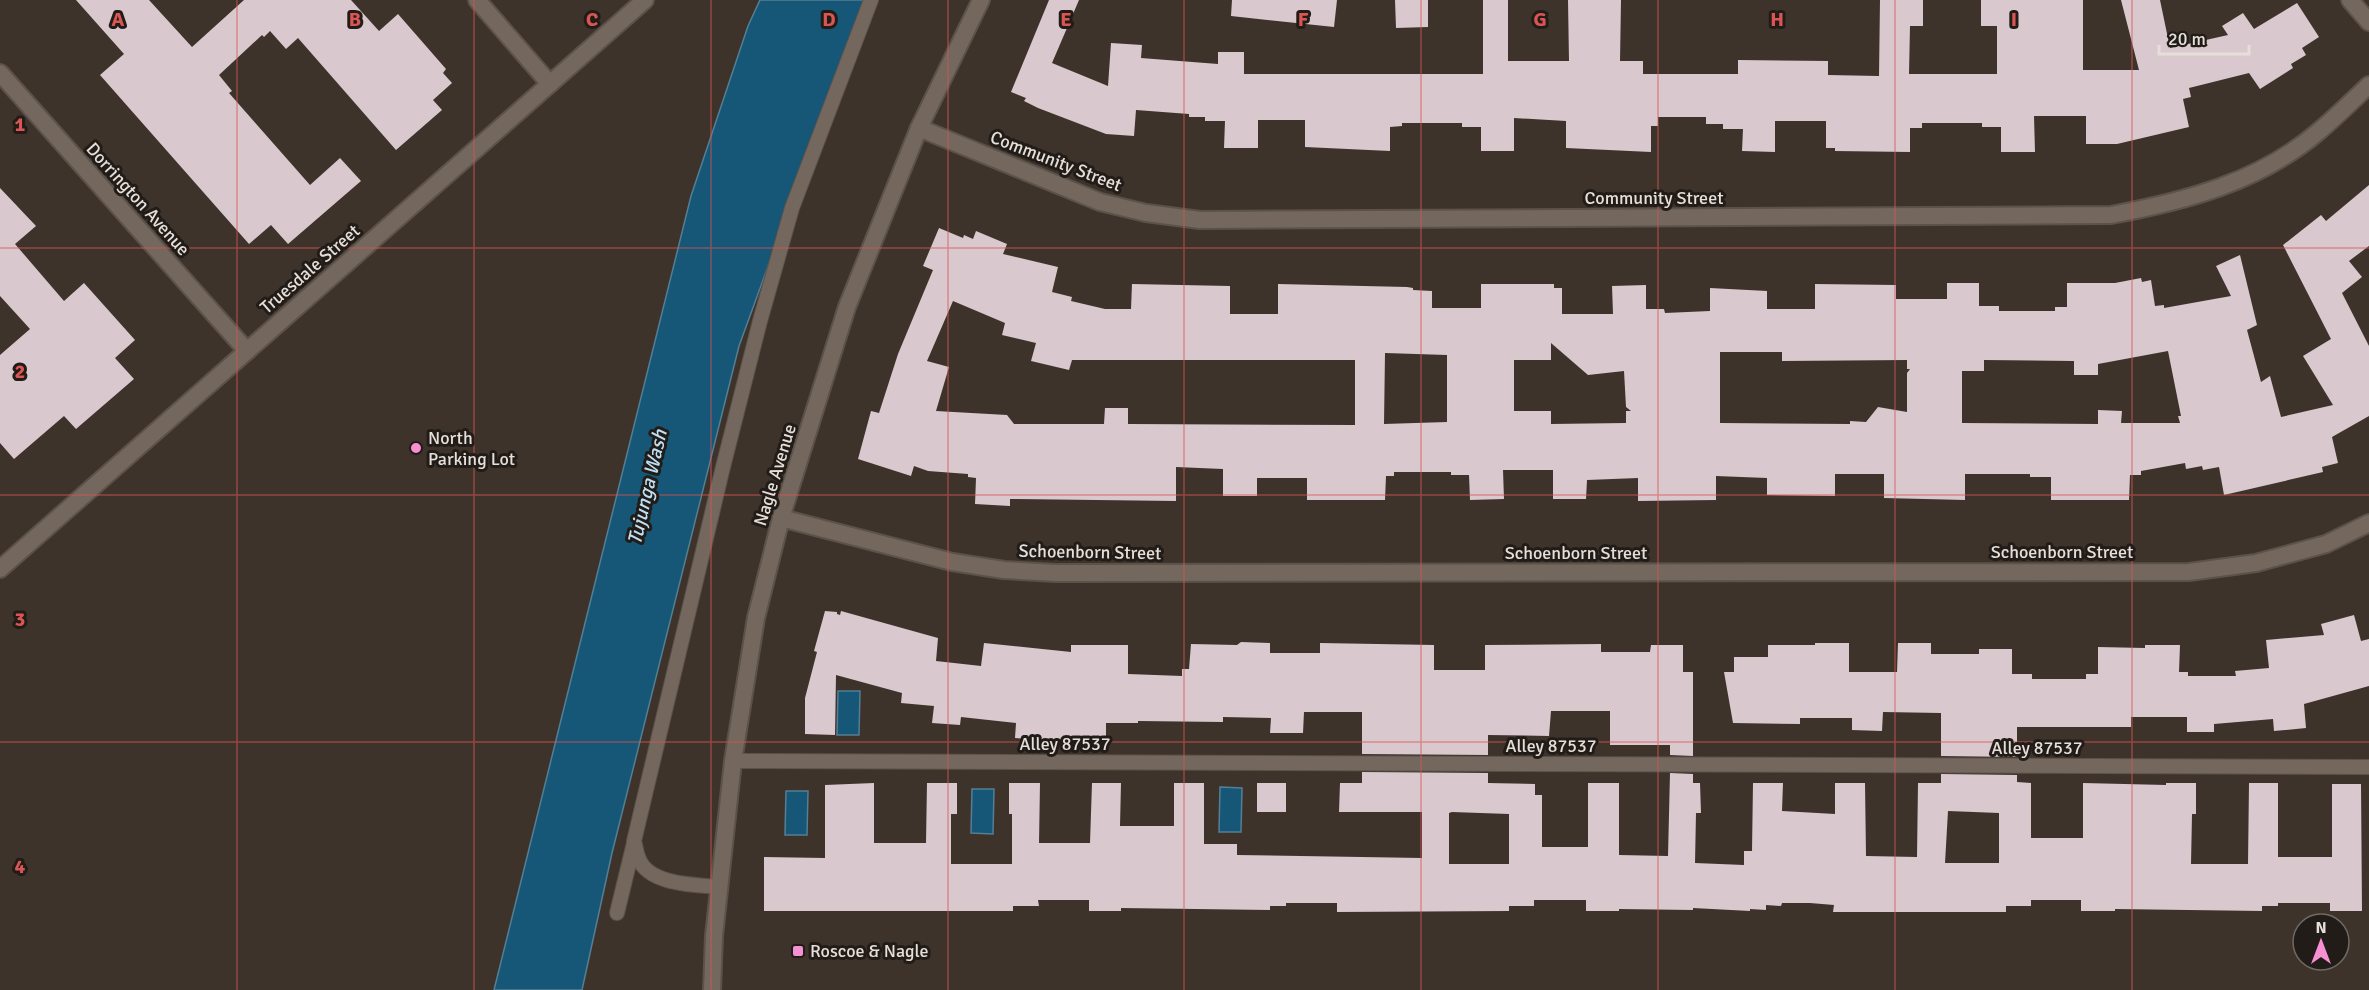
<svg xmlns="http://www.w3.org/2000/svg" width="2369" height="990" font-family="Signika,sans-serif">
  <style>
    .water { fill: #165676; stroke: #547f94; stroke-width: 1.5 }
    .building { fill: #d9c8ce; fill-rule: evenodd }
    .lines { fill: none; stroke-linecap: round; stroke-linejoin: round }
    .service-casing { stroke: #5b524a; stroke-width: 16 }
    .minor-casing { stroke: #5b524a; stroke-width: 20 }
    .service { stroke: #74675e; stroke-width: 14 }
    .minor { stroke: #74675e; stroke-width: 16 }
    .grid { fill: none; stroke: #da5654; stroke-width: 1.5; stroke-opacity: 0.55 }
    .poi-dot { fill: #f591d2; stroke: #211c18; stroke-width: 2 }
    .labels { text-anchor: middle; stroke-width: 6; stroke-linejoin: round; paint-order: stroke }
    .street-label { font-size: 18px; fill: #e5ded9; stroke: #211c18 }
    .poi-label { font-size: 18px; fill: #e5ded9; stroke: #211c18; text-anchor: start }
    .water-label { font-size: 20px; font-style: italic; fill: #bedff3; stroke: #211c18 }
    .grid-label { font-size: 20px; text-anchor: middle; font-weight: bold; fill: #da5654; stroke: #211c18; stroke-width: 6; stroke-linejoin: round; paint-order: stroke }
  </style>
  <rect width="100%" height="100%" fill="#3e332b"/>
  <!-- water -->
  <g class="water">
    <path d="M 760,0 L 865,0 L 739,346 L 612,853 L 582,990 L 494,990 L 691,196 L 748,26 Z"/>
    <path d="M 838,691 L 860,691 L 859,735 L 837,735 Z"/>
    <path d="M 1220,787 L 1242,788 L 1241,832 L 1219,832 Z"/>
    <path d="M 972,789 L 994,789 L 993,834 L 971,833 Z"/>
    <path d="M 786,791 L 808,791 L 807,835 L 785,835 Z"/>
  </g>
  <!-- building -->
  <g class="building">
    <path d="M 76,0 L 149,0 L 192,47 L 244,0 L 351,0 L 379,31 L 398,14 L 446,69 L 443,73 L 452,83 L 433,100 L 442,110 L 396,150 L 298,38 L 286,49 L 270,31 L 264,37 L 262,35 L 219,75 L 232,91 L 229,93 L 310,185 L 340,158 L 361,181 L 288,244 L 271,225 L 249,244 L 100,75 L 124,54 Z"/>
    <path d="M 1049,0 L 1079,0 L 1052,63 L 1108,86 L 1111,43 L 1142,45 L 1141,58 L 1218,64 L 1218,52 L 1244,52 L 1244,74 L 1483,74 L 1483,0 L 1508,0 L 1508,61 L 1569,61 L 1568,0 L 1621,0 L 1620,61 L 1643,61 L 1643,74 L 1738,74 L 1738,60 L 1828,61 L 1828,75 L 1879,76 L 1880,0 L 1923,0 L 1923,26 L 1910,26 L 1909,74 L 1997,74 L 1997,26 L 1981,26 L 1981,0 L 2083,0 L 2083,70 L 2139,70 L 2121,0 L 2160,0 L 2170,48 L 2228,35 L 2222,26 L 2243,13 L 2254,29 L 2297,3 L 2319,37 L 2302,48 L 2306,55 L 2291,64 L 2293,68 L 2260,89 L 2249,73 L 2189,88 L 2191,97 L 2183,99 L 2189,127 L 2117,144 L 2086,144 L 2086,116 L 2034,116 L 2035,152 L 2001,152 L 2001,127 L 1982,127 L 1982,123 L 1922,123 L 1922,128 L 1910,128 L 1910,152 L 1835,151 L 1835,148 L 1826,148 L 1826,121 L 1775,121 L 1775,152 L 1742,151 L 1743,129 L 1723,129 L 1723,124 L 1706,124 L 1706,117 L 1658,117 L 1658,126 L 1651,126 L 1651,152 L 1566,148 L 1566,121 L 1514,118 L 1514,151 L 1481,151 L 1481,127 L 1462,127 L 1462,123 L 1402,123 L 1402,126 L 1390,127 L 1390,151 L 1305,147 L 1305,120 L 1258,120 L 1258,148 L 1224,148 L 1225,121 L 1205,121 L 1205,117 L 1189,117 L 1189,114 L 1136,110 L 1134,136 L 1106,134 L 1038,108 L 1024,101 L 1026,98 L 1011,92 Z"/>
    <path d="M 1232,0 L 1337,0 L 1334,27 L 1231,16 Z"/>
    <path d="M 1395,0 L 1428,0 L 1428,27 L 1396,28 Z"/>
    <path d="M 2369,185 L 2369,246 L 2349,261 L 2362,277 L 2342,293 L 2369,346 L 2369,416 L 2332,437 L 2338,463 L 2322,467 L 2323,472 L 2224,495 L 2219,467 L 2203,470 L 2202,466 L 2186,469 L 2185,463 L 2141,471 L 2141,475 L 2130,475 L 2129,500 L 2051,500 L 2051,477 L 2030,477 L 2030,474 L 1965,474 L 1965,500 L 1884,498 L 1884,474 L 1835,474 L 1835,496 L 1767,495 L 1767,478 L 1716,476 L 1716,500 L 1638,501 L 1638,478 L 1587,480 L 1586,499 L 1553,499 L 1553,470 L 1503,470 L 1504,499 L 1470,500 L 1469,475 L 1451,475 L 1451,472 L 1394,472 L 1394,476 L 1386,476 L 1385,500 L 1307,500 L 1307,478 L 1257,478 L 1257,496 L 1223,496 L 1223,469 L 1176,467 L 1176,501 L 1010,499 L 1010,506 L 975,504 L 976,478 L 968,477 L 968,474 L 928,471 L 914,466 L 911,476 L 858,459 L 871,411 L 879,413 L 898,354 L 933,270 L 923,266 L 939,228 L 963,238 L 964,235 L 973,239 L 976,231 L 1007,244 L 1003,254 L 1058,267 L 1052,292 L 1072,297 L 1071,301 L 1105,309 L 1131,309 L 1132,284 L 1230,286 L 1230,314 L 1278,314 L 1278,284 L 1407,287 L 1413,288 L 1413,290 L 1432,291 L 1432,308 L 1481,308 L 1481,284 L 1554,284 L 1554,288 L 1562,288 L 1562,314 L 1613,314 L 1612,286 L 1646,285 L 1646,309 L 1664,309 L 1665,313 L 1710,311 L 1710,288 L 1767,291 L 1767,309 L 1815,309 L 1815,284 L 1896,285 L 1896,299 L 1947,299 L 1947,283 L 1979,283 L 1979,306 L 1999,306 L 1999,311 L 2055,311 L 2055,307 L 2067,307 L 2067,283 L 2115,283 L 2141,278 L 2142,282 L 2151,280 L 2155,306 L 2164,305 L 2164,308 L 2231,296 L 2216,266 L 2240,255 L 2257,325 L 2247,330 L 2261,382 L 2270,376 L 2281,417 L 2333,405 L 2303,356 L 2331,339 L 2283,245 L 2321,215 L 2326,221 ZM 953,301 L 1005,323 L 1002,335 L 1036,343 L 1031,361 L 1069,370 L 1072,360 L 1355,360 L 1355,425 L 1128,424 L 1128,408 L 1105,408 L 1104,424 L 1014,424 L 1007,415 L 936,411 L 949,367 L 927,361 ZM 1551,343 L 1588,375 L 1624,371 L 1626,407 L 1631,411 L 1626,411 L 1626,423 L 1551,424 L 1551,411 L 1514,411 L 1514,360 L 1551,360 ZM 2168,351 L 2181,416 L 2178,416 L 2180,423 L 2121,423 L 2122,411 L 2098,410 L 2098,424 L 1962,423 L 1962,371 L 1984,371 L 1984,360 L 2074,361 L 2074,375 L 2098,375 L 2098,364 ZM 1720,352 L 1782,352 L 1782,361 L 1907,360 L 1907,369 L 1910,369 L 1907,373 L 1907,412 L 1878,407 L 1866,422 L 1850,421 L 1850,424 L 1720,423 ZM 1385,353 L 1447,355 L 1447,422 L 1384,424 Z"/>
    <path d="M 0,188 L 36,226 L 15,244 L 64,301 L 84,283 L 135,340 L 115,358 L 134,379 L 76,429 L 64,416 L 14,459 L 0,443 L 0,355 L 30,329 L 0,296 Z"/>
    <path d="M 825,611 L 837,612 L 837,614 L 840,615 L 841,611 L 938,638 L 936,661 L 981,666 L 984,643 L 1071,652 L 1071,645 L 1128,645 L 1128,674 L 1182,676 L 1182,669 L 1189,669 L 1191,644 L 1237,645 L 1241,642 L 1270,643 L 1270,653 L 1320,653 L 1320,643 L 1434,645 L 1434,670 L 1485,670 L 1485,645 L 1601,644 L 1601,652 L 1650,652 L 1651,645 L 1683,645 L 1683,672 L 1693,672 L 1693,756 L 1670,755 L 1670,745 L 1610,745 L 1610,711 L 1551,711 L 1549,736 L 1488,735 L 1488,755 L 1362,754 L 1362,712 L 1304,712 L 1303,733 L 1270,733 L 1271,718 L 1223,717 L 1223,722 L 1138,721 L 1138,723 L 1106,723 L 1106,740 L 1033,740 L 1015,738 L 1016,723 L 961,717 L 960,725 L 932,723 L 934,706 L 901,703 L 902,693 L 836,675 L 835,735 L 805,734 L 805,698 L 817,652 L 814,651 Z"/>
    <path d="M 2354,615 L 2361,641 L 2369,639 L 2369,686 L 2304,704 L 2306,728 L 2274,731 L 2273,719 L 2214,724 L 2214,732 L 2187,732 L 2187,717 L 2131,717 L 2131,727 L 2017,727 L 2017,757 L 1941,756 L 1941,713 L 1883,712 L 1882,731 L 1852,730 L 1852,718 L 1800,718 L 1800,724 L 1733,723 L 1724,672 L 1734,672 L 1734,657 L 1768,657 L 1768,645 L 1815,645 L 1815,643 L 1849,643 L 1849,672 L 1897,672 L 1898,643 L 1931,643 L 1931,654 L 1979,654 L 1979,649 L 2012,649 L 2012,674 L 2032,674 L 2032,679 L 2086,679 L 2086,674 L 2098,674 L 2098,647 L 2145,648 L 2145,645 L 2180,645 L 2179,672 L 2188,672 L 2188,676 L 2236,676 L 2235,671 L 2269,668 L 2266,640 L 2324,635 L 2321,624 Z"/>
    <path d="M 1362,772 L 1488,773 L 1488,783 L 1535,784 L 1535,795 L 1542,795 L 1542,847 L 1588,847 L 1588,783 L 1619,783 L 1619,855 L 1668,856 L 1670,773 L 1693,774 L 1693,783 L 1700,783 L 1701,813 L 1696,813 L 1695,863 L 1744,865 L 1744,851 L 1752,851 L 1753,783 L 1783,783 L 1782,811 L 1835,814 L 1835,783 L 1865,783 L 1866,856 L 1917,857 L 1918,783 L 1941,783 L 1941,774 L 2017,775 L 2017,782 L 2031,783 L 2031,838 L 2083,838 L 2083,783 L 2166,785 L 2166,783 L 2196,783 L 2196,814 L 2192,814 L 2191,864 L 2248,864 L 2249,783 L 2278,783 L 2278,857 L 2332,857 L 2332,784 L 2361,784 L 2362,911 L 2330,911 L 2330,903 L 2278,903 L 2278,906 L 2262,906 L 2262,911 L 2115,909 L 2115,911 L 2081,911 L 2081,900 L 2031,900 L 2031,906 L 2006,906 L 2006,912 L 1833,912 L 1834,905 L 1810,903 L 1782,903 L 1781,906 L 1766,905 L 1766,910 L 1750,909 L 1750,911 L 1693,908 L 1693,910 L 1619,909 L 1619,911 L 1586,911 L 1586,900 L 1534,900 L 1534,906 L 1509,906 L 1509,911 L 1337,912 L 1337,903 L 1286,903 L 1286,906 L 1270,906 L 1270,910 L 1121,908 L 1121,911 L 1089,911 L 1089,900 L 1038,900 L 1039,906 L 1013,906 L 1013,911 L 764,911 L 764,857 L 825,858 L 825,785 L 874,783 L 874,843 L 926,843 L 927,783 L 957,783 L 957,814 L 951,814 L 951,864 L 1012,864 L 1012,814 L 1009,814 L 1009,783 L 1040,783 L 1039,843 L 1090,843 L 1092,783 L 1121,783 L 1120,826 L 1174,826 L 1174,783 L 1204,783 L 1204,844 L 1237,844 L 1237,855 L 1422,858 L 1422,812 L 1339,812 L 1340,783 L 1362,783 ZM 1948,811 L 1999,813 L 1999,863 L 1945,863 ZM 1452,812 L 1509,814 L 1509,864 L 1449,864 L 1449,813 Z"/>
    <rect x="1257" y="783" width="29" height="29"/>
  </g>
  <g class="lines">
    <defs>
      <g id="service">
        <path d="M 733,761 L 2369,767"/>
        <path d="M 720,887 C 696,885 649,885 639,859 C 636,853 636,847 634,841 L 723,467 L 760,321 L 792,208 L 871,0"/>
        <path d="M 617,913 L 634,843"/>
      </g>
      <g id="minor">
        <path d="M 477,0 L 550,84"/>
        <path d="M 2350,0 L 2369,22"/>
        <path d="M 0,73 L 247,351"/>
        <path d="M 919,128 L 1100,202 L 1146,213 L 1200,220 L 2111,215 C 2186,201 2259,182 2318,132 C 2336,117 2352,101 2369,85"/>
        <path d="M 781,518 L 952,562 L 1004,570 L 1056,573 L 2189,572 L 2256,563 L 2326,544 L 2369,523"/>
        <path d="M 0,569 L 645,0"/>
        <path d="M 712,990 L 714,936 L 733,761 L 756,618 L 781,518 L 847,307 L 919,128 L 981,0"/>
      </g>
    </defs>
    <!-- service casing -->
    <use href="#service" class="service-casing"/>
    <!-- minor casing -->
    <use href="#minor" class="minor-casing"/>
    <!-- service -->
    <use href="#service" class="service"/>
    <!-- minor -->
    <use href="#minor" class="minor"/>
  </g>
  <!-- grid -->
  <path class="grid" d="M 237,0 L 237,990M 474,0 L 474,990M 711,0 L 711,990M 948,0 L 948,990M 1184,0 L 1184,990M 1421,0 L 1421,990M 1658,0 L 1658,990M 1895,0 L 1895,990M 2132,0 L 2132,990M 0,248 L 2369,248M 0,495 L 2369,495M 0,742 L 2369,742"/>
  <!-- markers -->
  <g class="poi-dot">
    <circle cx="416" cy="448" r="6"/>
    <rect x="792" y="945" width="12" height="12" rx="3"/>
  </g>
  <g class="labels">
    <!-- street labels -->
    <g class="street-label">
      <text transform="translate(1056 161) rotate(21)" y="6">Community Street</text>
      <text x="1654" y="204">Community Street</text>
      <text transform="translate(138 199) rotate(48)" y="6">Dorrington Avenue</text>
      <text transform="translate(310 269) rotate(-41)" y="6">Truesdale Street</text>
      <text transform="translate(775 475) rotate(-73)" y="6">Nagle Avenue</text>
      <text transform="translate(1090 552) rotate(1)" y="6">Schoenborn Street</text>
      <text x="2062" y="558">Schoenborn Street</text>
      <text x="1576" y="559">Schoenborn Street</text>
      <text x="1065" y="750">Alley 87537</text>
      <text x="1551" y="752">Alley 87537</text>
      <text x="2037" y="754">Alley 87537</text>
    </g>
    <!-- poi labels -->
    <g class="poi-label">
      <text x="428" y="444">North<tspan x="428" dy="21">Parking Lot</tspan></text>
      <text x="810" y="957">Roscoe &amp; Nagle</text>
    </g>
    <!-- water labels -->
    <g class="water-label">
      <text transform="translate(647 487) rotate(-77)" y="7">Tujunga Wash</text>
    </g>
  </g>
  <g class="grid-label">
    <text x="118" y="26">A</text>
    <text x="355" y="26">B</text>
    <text x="592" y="26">C</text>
    <text x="829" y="26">D</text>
    <text x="1066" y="26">E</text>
    <text x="1303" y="26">F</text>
    <text x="1540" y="26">G</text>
    <text x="1777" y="26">H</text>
    <text x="2014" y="26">I</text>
    <text x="20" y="131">1</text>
    <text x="20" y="378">2</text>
    <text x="20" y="626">3</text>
    <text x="20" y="873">4</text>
  </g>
  <!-- north arrow -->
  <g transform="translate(2321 942)"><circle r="28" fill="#211c18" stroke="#6f6a65" stroke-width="1.5"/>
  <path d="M0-4.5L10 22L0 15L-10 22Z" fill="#f591d2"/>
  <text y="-9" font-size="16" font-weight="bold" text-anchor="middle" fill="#e5ded9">N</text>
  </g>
  <!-- scale -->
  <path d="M2159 45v9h90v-9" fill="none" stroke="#e5ded9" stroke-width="3"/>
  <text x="2168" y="45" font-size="18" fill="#e5ded9" stroke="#211c18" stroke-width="4.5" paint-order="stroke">20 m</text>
</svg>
